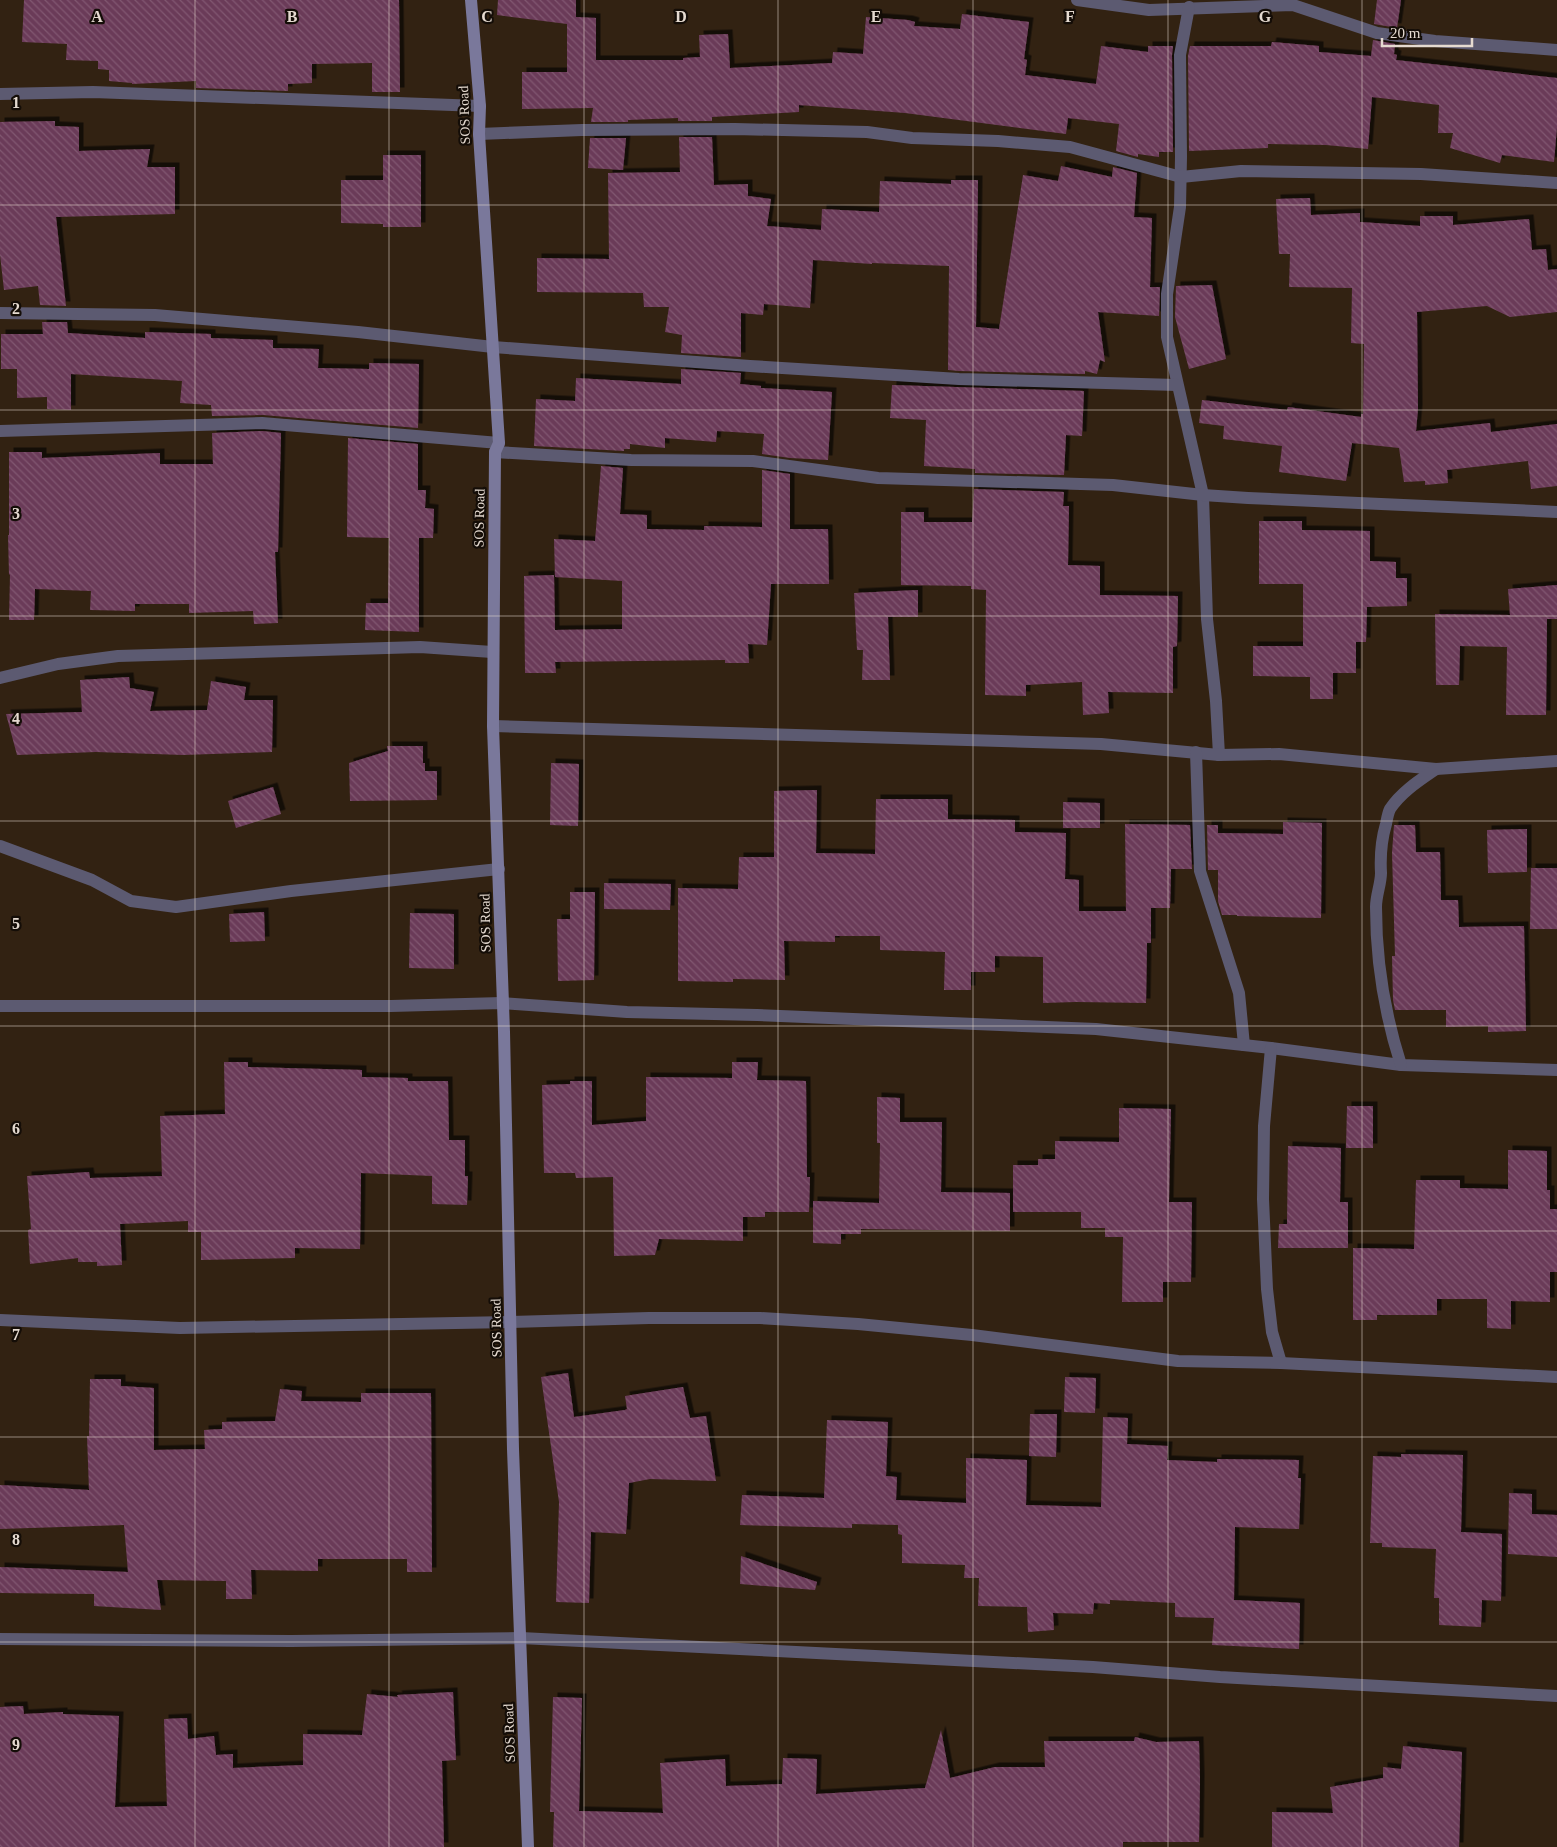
<svg xmlns="http://www.w3.org/2000/svg" width="1557" height="1847" font-family="'Times New Roman',serif">
  <style>
    .building { fill: url(#building-back-hatch); filter: url(#shadow) }
    .lines { fill: none; stroke-linecap: round; stroke-linejoin: round }
    .street { stroke: #5c5a71; stroke-width: 12 }
    .secondary { stroke: #7a789b; stroke-width: 12 }
    .grid { fill: none; stroke: #e5dad0; stroke-width: 1; stroke-opacity: 0.55 }
    .labels { text-anchor: middle; stroke-width: 4.5; stroke-linejoin: round; paint-order: stroke }
    .street-label { font-size: 14px; fill: #e5dad0; stroke: #140d07 }
    .grid-label { font-size: 16px; text-anchor: middle; font-weight: bold; fill: #e5dad0; stroke: #140d07; stroke-width: 4.5; stroke-linejoin: round; paint-order: stroke }
  </style>
  <defs>
    <pattern id="building-back-hatch" width="6" height="6" patternUnits="userSpaceOnUse" patternTransform="scale(1.25)"><rect width="6" height="6" fill="#6b3b59"/><path d="M-1 5l2 2M0 0l6 6M5-1l2 2" fill="none" stroke="#805770"/></pattern>
    <filter id="shadow"><feDropShadow dx="4.5" dy="-4.5" stdDeviation="0" flood-color="#0009"/></filter>
  </defs>
  <rect width="100%" height="100%" fill="#322212"/>
  <!-- building -->
  <g class="building">
    <path d="M 24,0 L 399,0 L 400,92 L 372,92 L 372,63 L 312,64 L 312,83 L 288,84 L 288,91 L 196,88 L 196,81 L 132,84 L 132,83 L 109,81 L 109,70 L 98,69 L 98,61 L 66,60 L 67,44 L 22,42 Z"/>
    <path d="M 498,0 L 576,0 L 576,17 L 596,18 L 596,60 L 683,60 L 683,58 L 700,57 L 699,35 L 728,34 L 730,68 L 832,63 L 833,52 L 863,54 L 866,17 L 908,20 L 915,22 L 914,26 L 960,29 L 962,14 L 1029,22 L 1024,59 L 1027,60 L 1025,75 L 1096,84 L 1101,46 L 1148,52 L 1148,46 L 1173,46 L 1172,55 L 1173,152 L 1159,152 L 1159,157 L 1138,154 L 1138,157 L 1116,151 L 1119,124 L 1068,118 L 1066,134 L 905,113 L 799,105 L 799,112 L 712,117 L 712,121 L 678,121 L 678,118 L 628,120 L 628,122 L 591,122 L 593,108 L 522,109 L 522,72 L 567,72 L 567,24 L 497,15 Z"/>
    <path d="M 1377,0 L 1401,0 L 1397,28 L 1374,24 Z"/>
    <path d="M 1373,40 L 1395,44 L 1394,54 L 1397,55 L 1396,60 L 1557,78 L 1557,127 L 1554,162 L 1502,155 L 1500,163 L 1450,148 L 1453,133 L 1438,133 L 1439,105 L 1372,97 L 1368,149 L 1326,145 L 1268,144 L 1268,148 L 1189,151 L 1188,56 L 1190,46 L 1271,46 L 1272,42 L 1319,46 L 1319,52 L 1371,56 Z"/>
    <path d="M 55,121 L 55,126 L 79,127 L 79,151 L 150,149 L 147,167 L 175,167 L 175,214 L 56,217 L 66,306 L 40,305 L 38,286 L 4,290 L 0,255 L 0,122 Z"/>
    <path d="M 679,137 L 712,137 L 714,185 L 748,184 L 748,196 L 771,199 L 767,226 L 821,230 L 822,209 L 879,212 L 880,181 L 951,184 L 951,180 L 978,180 L 976,327 L 999,329 L 1023,175 L 1058,181 L 1061,166 L 1112,177 L 1113,167 L 1137,173 L 1134,217 L 1152,218 L 1150,287 L 1160,287 L 1159,316 L 1098,312 L 1105,362 L 1100,360 L 1097,374 L 1085,371 L 1085,374 L 959,371 L 948,370 L 949,266 L 872,263 L 872,264 L 813,260 L 810,308 L 764,304 L 763,315 L 741,313 L 741,357 L 681,353 L 682,335 L 665,332 L 669,307 L 644,307 L 643,293 L 537,292 L 537,258 L 609,259 L 608,173 L 680,172 Z"/>
    <path d="M 590,138 L 626,138 L 623,170 L 588,168 Z"/>
    <path d="M 383,155 L 421,155 L 421,227 L 383,227 L 383,224 L 341,223 L 341,180 L 383,180 Z"/>
    <path d="M 1310,198 L 1311,215 L 1360,213 L 1360,222 L 1420,226 L 1420,216 L 1453,216 L 1453,225 L 1529,219 L 1532,250 L 1546,249 L 1548,270 L 1557,269 L 1557,312 L 1510,317 L 1487,306 L 1417,312 L 1418,409 L 1416,431 L 1490,423 L 1491,432 L 1557,424 L 1557,486 L 1531,489 L 1528,461 L 1447,470 L 1448,483 L 1425,485 L 1425,481 L 1404,482 L 1399,448 L 1352,443 L 1346,481 L 1279,472 L 1282,446 L 1223,439 L 1224,426 L 1199,423 L 1202,400 L 1287,410 L 1288,407 L 1361,417 L 1361,414 L 1363,414 L 1364,344 L 1351,343 L 1352,288 L 1289,287 L 1290,254 L 1279,254 L 1276,199 Z"/>
    <path d="M 1212,285 L 1226,359 L 1189,369 L 1175,317 L 1176,286 Z"/>
    <path d="M 42,322 L 67,322 L 68,333 L 145,338 L 145,332 L 211,334 L 211,338 L 273,340 L 273,348 L 319,349 L 318,368 L 369,369 L 369,363 L 419,364 L 418,428 L 263,415 L 212,416 L 211,405 L 180,403 L 182,381 L 71,374 L 71,410 L 47,409 L 47,397 L 17,398 L 17,369 L 1,369 L 1,334 L 43,334 Z"/>
    <path d="M 681,369 L 741,373 L 740,384 L 761,386 L 761,388 L 832,392 L 828,460 L 790,458 L 762,454 L 764,434 L 717,431 L 716,442 L 665,438 L 665,448 L 630,444 L 630,449 L 624,449 L 624,451 L 534,446 L 536,399 L 575,401 L 576,378 L 681,384 Z"/>
    <path d="M 892,385 L 1084,391 L 1082,436 L 1066,435 L 1064,475 L 975,473 L 975,469 L 924,466 L 926,420 L 890,418 Z"/>
    <path d="M 262,431 L 281,433 L 278,552 L 275,552 L 278,623 L 254,624 L 253,611 L 189,613 L 189,604 L 135,604 L 135,611 L 90,610 L 91,591 L 35,589 L 34,620 L 9,620 L 10,574 L 9,575 L 8,535 L 9,535 L 9,452 L 42,452 L 42,458 L 160,453 L 160,464 L 213,464 L 212,433 Z"/>
    <path d="M 348,438 L 418,444 L 418,490 L 426,490 L 425,508 L 434,509 L 433,538 L 419,538 L 419,632 L 365,630 L 366,603 L 388,603 L 389,538 L 347,537 Z"/>
    <path d="M 601,466 L 623,468 L 620,514 L 647,515 L 647,529 L 704,530 L 704,526 L 762,527 L 762,470 L 790,474 L 790,529 L 828,529 L 829,584 L 771,584 L 767,645 L 748,644 L 749,663 L 725,663 L 725,660 L 555,662 L 556,673 L 525,673 L 524,576 L 554,575 L 555,630 L 622,629 L 622,581 L 555,577 L 554,539 L 595,541 Z"/>
    <path d="M 974,489 L 1064,492 L 1063,506 L 1069,506 L 1068,565 L 1100,566 L 1100,595 L 1178,596 L 1177,646 L 1173,647 L 1173,693 L 1108,692 L 1109,713 L 1083,715 L 1082,682 L 1026,685 L 1026,696 L 985,695 L 986,590 L 971,589 L 971,586 L 901,585 L 901,512 L 924,512 L 924,522 L 972,522 Z"/>
    <path d="M 1259,521 L 1302,521 L 1302,530 L 1370,531 L 1370,561 L 1396,562 L 1396,578 L 1407,578 L 1407,606 L 1367,607 L 1366,642 L 1356,642 L 1356,673 L 1333,673 L 1333,699 L 1310,699 L 1310,677 L 1253,676 L 1253,646 L 1303,646 L 1303,584 L 1259,584 Z"/>
    <path d="M 1557,585 L 1557,619 L 1547,619 L 1546,715 L 1506,715 L 1507,647 L 1460,646 L 1459,685 L 1436,685 L 1435,614 L 1510,615 L 1508,589 Z"/>
    <path d="M 918,590 L 918,617 L 888,617 L 890,680 L 862,680 L 863,650 L 857,650 L 854,593 Z"/>
    <path d="M 129,677 L 130,688 L 154,692 L 150,711 L 207,710 L 211,681 L 246,687 L 244,700 L 273,700 L 272,752 L 183,755 L 96,752 L 17,755 L 6,714 L 82,712 L 80,680 Z"/>
    <path d="M 387,746 L 423,746 L 423,763 L 425,763 L 425,771 L 437,771 L 437,800 L 350,801 L 349,763 L 388,751 Z"/>
    <path d="M 551,763 L 579,764 L 578,826 L 550,825 Z"/>
    <path d="M 273,787 L 281,814 L 236,828 L 228,801 Z"/>
    <path d="M 817,790 L 816,853 L 875,854 L 876,799 L 948,799 L 948,819 L 1015,820 L 1015,832 L 1066,833 L 1065,879 L 1079,880 L 1079,911 L 1126,911 L 1125,824 L 1190,825 L 1192,869 L 1171,869 L 1170,908 L 1151,908 L 1151,943 L 1147,943 L 1146,1003 L 1076,1002 L 1043,1003 L 1043,957 L 995,956 L 995,972 L 971,972 L 971,990 L 944,990 L 945,952 L 880,950 L 880,936 L 835,936 L 835,942 L 784,941 L 785,980 L 733,979 L 733,982 L 678,981 L 678,888 L 738,889 L 739,857 L 774,857 L 774,791 Z"/>
    <path d="M 1063,802 L 1100,803 L 1100,828 L 1063,828 Z"/>
    <path d="M 1283,822 L 1322,823 L 1321,918 L 1237,916 L 1237,915 L 1222,915 L 1218,901 L 1218,870 L 1208,870 L 1207,825 L 1218,825 L 1218,833 L 1283,834 Z"/>
    <path d="M 1394,825 L 1415,825 L 1416,852 L 1440,852 L 1441,900 L 1458,900 L 1459,927 L 1524,926 L 1526,1031 L 1488,1032 L 1488,1026 L 1446,1027 L 1446,1010 L 1395,1010 L 1393,1000 L 1392,956 L 1395,956 L 1392,853 Z"/>
    <path d="M 1527,829 L 1527,872 L 1488,873 L 1487,830 Z"/>
    <path d="M 1531,868 L 1557,868 L 1557,929 L 1530,929 Z"/>
    <path d="M 604,883 L 671,884 L 670,910 L 604,909 Z"/>
    <path d="M 570,892 L 595,892 L 594,980 L 558,981 L 557,919 L 570,919 Z"/>
    <path d="M 264,912 L 265,941 L 230,942 L 229,914 Z"/>
    <path d="M 410,913 L 454,914 L 454,969 L 409,968 Z"/>
    <path d="M 224,1062 L 248,1062 L 248,1067 L 362,1070 L 362,1077 L 408,1078 L 408,1081 L 448,1081 L 449,1140 L 465,1140 L 465,1176 L 468,1176 L 467,1205 L 432,1204 L 432,1176 L 361,1173 L 360,1249 L 295,1248 L 295,1258 L 201,1260 L 201,1232 L 188,1232 L 188,1221 L 120,1224 L 122,1265 L 97,1266 L 97,1262 L 78,1262 L 78,1258 L 30,1264 L 28,1230 L 31,1229 L 27,1176 L 89,1172 L 90,1178 L 162,1176 L 160,1116 L 225,1114 Z"/>
    <path d="M 732,1062 L 758,1062 L 757,1080 L 806,1081 L 807,1177 L 810,1177 L 809,1212 L 765,1212 L 765,1217 L 743,1217 L 743,1241 L 659,1239 L 655,1255 L 614,1256 L 613,1177 L 576,1178 L 575,1173 L 544,1173 L 542,1085 L 570,1084 L 570,1081 L 592,1081 L 592,1125 L 646,1121 L 646,1077 L 732,1078 Z"/>
    <path d="M 877,1097 L 900,1098 L 900,1122 L 942,1122 L 941,1192 L 1010,1193 L 1010,1231 L 861,1229 L 861,1234 L 841,1234 L 841,1244 L 813,1243 L 813,1201 L 879,1203 L 880,1143 L 877,1143 Z"/>
    <path d="M 1347,1106 L 1373,1106 L 1373,1148 L 1346,1148 Z"/>
    <path d="M 1119,1108 L 1171,1109 L 1169,1202 L 1192,1202 L 1191,1282 L 1163,1282 L 1163,1302 L 1122,1302 L 1123,1237 L 1105,1237 L 1105,1228 L 1081,1228 L 1081,1212 L 1013,1212 L 1013,1165 L 1038,1165 L 1038,1159 L 1055,1159 L 1055,1141 L 1119,1142 Z"/>
    <path d="M 1288,1146 L 1341,1148 L 1340,1202 L 1348,1202 L 1348,1248 L 1278,1248 L 1279,1224 L 1287,1224 Z"/>
    <path d="M 1508,1150 L 1547,1151 L 1547,1190 L 1550,1190 L 1550,1209 L 1557,1209 L 1557,1272 L 1550,1272 L 1550,1302 L 1511,1301 L 1511,1329 L 1487,1328 L 1487,1299 L 1437,1299 L 1437,1315 L 1377,1315 L 1377,1320 L 1353,1320 L 1353,1248 L 1414,1249 L 1416,1180 L 1460,1180 L 1460,1188 L 1508,1189 Z"/>
    <path d="M 568,1373 L 574,1417 L 625,1410 L 627,1409 L 625,1396 L 683,1387 L 690,1418 L 706,1416 L 716,1481 L 650,1479 L 629,1483 L 626,1534 L 591,1532 L 589,1603 L 556,1602 L 559,1502 L 541,1377 Z"/>
    <path d="M 1065,1377 L 1096,1378 L 1095,1413 L 1064,1412 Z"/>
    <path d="M 90,1379 L 121,1379 L 121,1386 L 154,1388 L 154,1450 L 205,1449 L 204,1430 L 222,1429 L 222,1422 L 275,1421 L 280,1389 L 302,1391 L 301,1401 L 361,1402 L 361,1393 L 431,1393 L 432,1572 L 407,1572 L 407,1559 L 318,1559 L 318,1571 L 251,1570 L 252,1599 L 226,1599 L 226,1581 L 157,1580 L 161,1610 L 94,1606 L 94,1594 L 0,1593 L 0,1567 L 128,1572 L 124,1525 L 0,1529 L 0,1485 L 89,1490 L 87,1436 L 89,1436 Z"/>
    <path d="M 1030,1414 L 1057,1414 L 1056,1457 L 1029,1456 Z"/>
    <path d="M 1103,1417 L 1128,1418 L 1127,1444 L 1168,1446 L 1167,1460 L 1217,1462 L 1217,1459 L 1299,1460 L 1298,1478 L 1301,1478 L 1299,1529 L 1235,1527 L 1234,1600 L 1300,1603 L 1299,1649 L 1212,1645 L 1214,1618 L 1175,1617 L 1175,1603 L 1110,1600 L 1110,1604 L 1094,1603 L 1093,1614 L 1053,1613 L 1054,1630 L 1028,1632 L 1027,1607 L 978,1606 L 979,1578 L 964,1578 L 965,1565 L 902,1563 L 902,1535 L 898,1534 L 898,1525 L 852,1524 L 852,1528 L 740,1525 L 742,1495 L 824,1498 L 827,1420 L 888,1422 L 886,1476 L 897,1477 L 896,1500 L 966,1503 L 966,1458 L 1027,1460 L 1026,1505 L 1101,1507 Z"/>
    <path d="M 1401,1454 L 1463,1455 L 1461,1532 L 1502,1534 L 1501,1601 L 1482,1600 L 1481,1627 L 1439,1625 L 1439,1598 L 1434,1598 L 1436,1549 L 1382,1547 L 1382,1543 L 1370,1543 L 1373,1456 L 1401,1457 Z"/>
    <path d="M 1509,1493 L 1532,1494 L 1532,1514 L 1557,1515 L 1557,1557 L 1508,1554 Z"/>
    <path d="M 741,1556 L 817,1582 L 815,1590 L 740,1584 Z"/>
    <path d="M 453,1692 L 456,1760 L 442,1761 L 444,1847 L 0,1847 L 0,1707 L 23,1706 L 24,1714 L 63,1712 L 63,1714 L 119,1716 L 115,1807 L 167,1806 L 164,1719 L 187,1718 L 188,1739 L 214,1736 L 216,1755 L 233,1754 L 233,1768 L 303,1765 L 303,1734 L 362,1735 L 367,1694 L 398,1697 L 397,1695 Z"/>
    <path d="M 553,1697 L 582,1698 L 579,1811 L 663,1813 L 660,1763 L 725,1759 L 726,1786 L 782,1784 L 783,1758 L 817,1759 L 816,1794 L 925,1788 L 941,1730 L 950,1778 L 995,1767 L 1045,1767 L 1044,1741 L 1134,1741 L 1135,1737 L 1156,1742 L 1199,1741 L 1200,1779 L 1199,1842 L 1123,1842 L 1123,1847 L 553,1847 L 554,1812 L 550,1812 Z"/>
    <path d="M 1403,1746 L 1462,1752 L 1459,1847 L 1272,1847 L 1272,1812 L 1333,1813 L 1330,1787 L 1383,1778 L 1383,1767 L 1401,1769 Z"/>
  </g>
  <g class="lines">
    <!-- street -->
    <g class="street">
      <path d="M 1077,0 L 1149,10 L 1293,5 L 1377,33 L 1435,41 L 1557,50"/>
      <path d="M 1189,7 L 1180,55 L 1181,157 L 1180,207 L 1167,294 L 1167,337 L 1203,495 L 1207,619 L 1216,701 L 1219,755"/>
      <path d="M 0,94 L 93,92 L 480,106"/>
      <path d="M 479,134 L 582,130 L 735,129 L 867,132 L 912,138 L 998,141 L 1070,147 L 1181,177 L 1241,171 L 1421,174 L 1557,183"/>
      <path d="M 0,313 L 155,315 L 358,332 L 493,347 L 750,366 L 959,379 L 1177,385"/>
      <path d="M 0,431 L 262,423 L 499,443"/>
      <path d="M 495,452 L 631,460 L 753,461 L 878,478 L 1113,485 L 1203,495 L 1248,498 L 1557,512"/>
      <path d="M 0,678 L 58,664 L 118,656 L 420,647 L 492,652"/>
      <path d="M 493,726 L 1101,744 L 1219,755 L 1279,754 L 1436,769 L 1557,761"/>
      <path d="M 1196,752 L 1200,871 L 1239,993 L 1244,1045"/>
      <path d="M 0,846 L 92,880 L 131,901 L 176,907 L 291,891 L 499,869"/>
      <path d="M 0,1006 L 391,1006 L 502,1003 L 627,1012 L 757,1015 L 1096,1029 L 1271,1048 L 1401,1065 L 1557,1070"/>
      <path d="M 1271,1048 L 1264,1126 L 1263,1199 L 1267,1289 L 1272,1332 L 1281,1363"/>
      <path d="M 1401,1065 C 1385,1015 1376,959 1376,907 C 1376,895 1381,884 1381,873 C 1380,855 1381,841 1386,824 C 1387,819 1388,813 1390,809 C 1401,792 1420,780 1436,769"/>
      <path d="M 0,1320 L 180,1328 L 511,1322 L 649,1318 L 760,1318 L 858,1324 L 972,1335 L 1178,1361 L 1281,1363 L 1557,1377"/>
      <path d="M 0,1639 L 291,1641 L 521,1638 L 1093,1667 L 1220,1677 L 1557,1696"/>
    </g>
    <!-- secondary -->
    <path class="secondary" d="M 471,0 L 480,106 L 479,134 L 499,443 L 495,452 L 493,726 L 504,1032 L 513,1449 L 528,1847"/>
  </g>
  <!-- grid -->
  <path class="grid" d="M 195,0 L 195,1847M 389,0 L 389,1847M 584,0 L 584,1847M 778,0 L 778,1847M 973,0 L 973,1847M 1168,0 L 1168,1847M 1362,0 L 1362,1847M 0,205 L 1557,205M 0,410 L 1557,410M 0,616 L 1557,616M 0,821 L 1557,821M 0,1026 L 1557,1026M 0,1231 L 1557,1231M 0,1437 L 1557,1437M 0,1642 L 1557,1642"/>
  <g class="labels">
    <!-- street labels -->
    <g class="street-label">
      <text transform="translate(464 115) rotate(-92)" y="5">SOS Road</text>
      <text transform="translate(479 518) rotate(-89)" y="5">SOS Road</text>
      <text transform="translate(485 923) rotate(-91)" y="5">SOS Road</text>
      <text transform="translate(496 1328) rotate(-91)" y="5">SOS Road</text>
      <text transform="translate(509 1733) rotate(-92)" y="5">SOS Road</text>
    </g>
  </g>
  <g class="grid-label">
    <text x="97" y="22">A</text>
    <text x="292" y="22">B</text>
    <text x="487" y="22">C</text>
    <text x="681" y="22">D</text>
    <text x="876" y="22">E</text>
    <text x="1070" y="22">F</text>
    <text x="1265" y="22">G</text>
    <text x="16" y="108">1</text>
    <text x="16" y="314">2</text>
    <text x="16" y="519">3</text>
    <text x="16" y="724">4</text>
    <text x="16" y="929">5</text>
    <text x="16" y="1134">6</text>
    <text x="16" y="1340">7</text>
    <text x="16" y="1545">8</text>
    <text x="16" y="1750">9</text>
  </g>
  <!-- scale -->
  <path d="M1382 38v8h90v-8" fill="none" stroke="#e5dad0" stroke-width="2.5"/>
  <text x="1390" y="38" font-size="15" fill="#e5dad0" stroke="#140d07" stroke-width="4" paint-order="stroke">20 m</text>
</svg>
